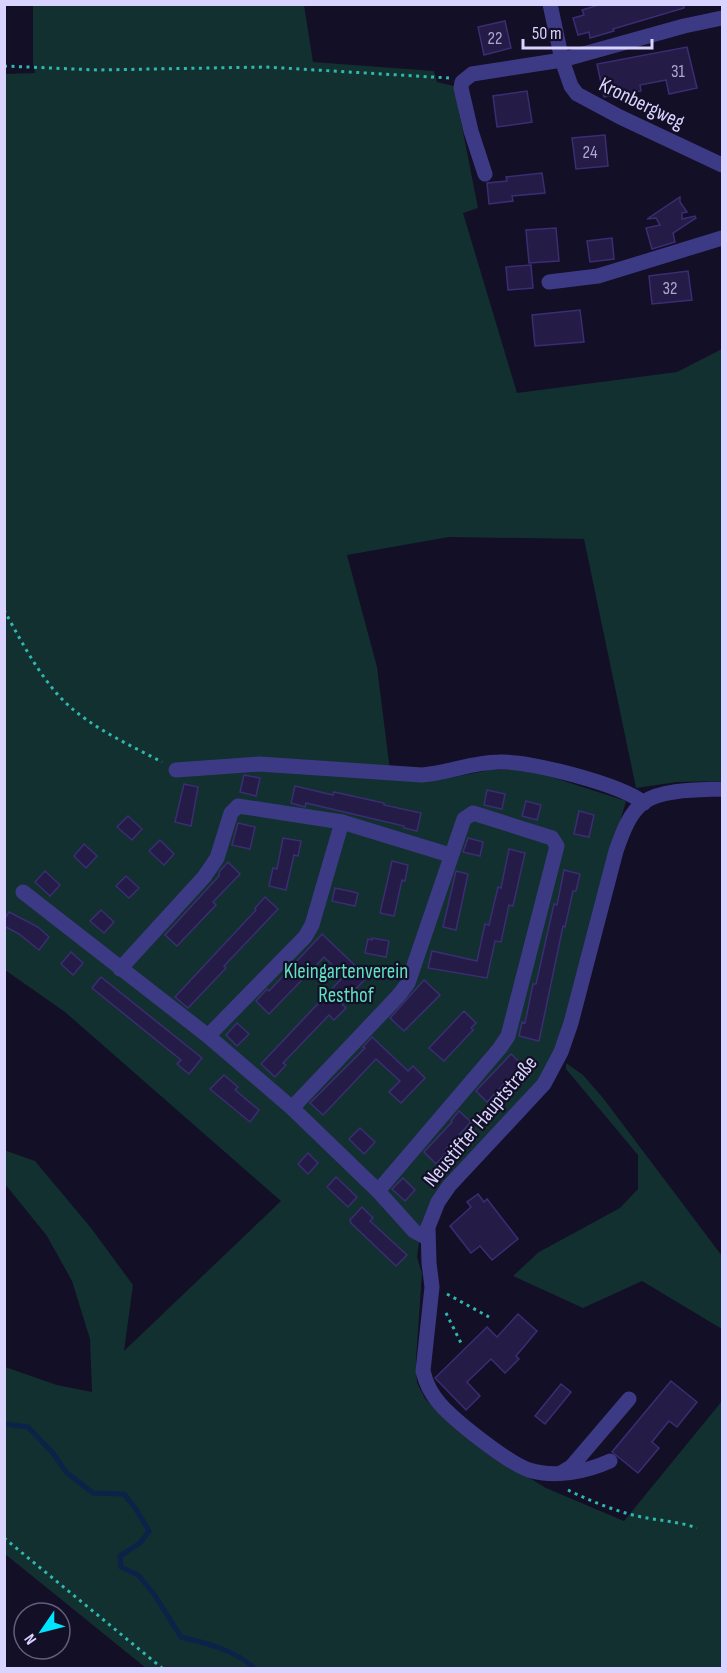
<svg xmlns="http://www.w3.org/2000/svg" width="727" height="1673" font-family="'Sofia Sans Condensed',sans-serif">
  <style>
    .green { fill: #12302f }
    .lines { fill: none; stroke-linecap: round; stroke-linejoin: round }
    .stream { stroke: #0c2248; stroke-width: 5 }
    .building { fill: #241b47; stroke: #3b2d73; stroke-width: 1.5 }
    .path { stroke: #2fb8b0; stroke-width: 3; stroke-dasharray: 3 4.5; stroke-linecap: butt }
    .minor { stroke: #3d3a85; stroke-width: 15 }
    .labels { text-anchor: middle; stroke-width: 4.5; stroke-linejoin: round; paint-order: stroke }
    .number-label { font-size: 18px; fill: #aca6d1 }
    .street-label { font-size: 21px; fill: #d9d4ff; stroke: #130f26 }
    .park-label { font-size: 21px; fill: #5fe0c0; stroke: #130f26 }
  </style>
  <rect width="100%" height="100%" fill="#130f26"/>
  <!-- green -->
  <g class="green">
    <path d="M 33,5 L 304,5 L 313,62 L 434,71 L 437,82 L 454,86 L 478,208 L 463,213 L 517,393 L 677,372 L 722,349 L 722,781 L 677,782 L 636,788 L 584,539 L 449,537 L 347,555 L 377,667 L 391,778 L 434,781 L 490,770 L 530,770 L 626,801 L 599,894 L 566,1025 L 542,1077 L 438,1190 L 422,1221 L 417,1257 L 422,1273 L 416,1360 L 417,1383 L 426,1400 L 449,1421 L 498,1459 L 546,1488 L 624,1521 L 722,1401 L 722,1668 L 146,1668 L 5,1554 L 5,1367 L 57,1385 L 92,1392 L 90,1339 L 72,1281 L 47,1236 L 5,1184 L 4,1150 L 35,1161 L 91,1228 L 133,1285 L 124,1351 L 281,1201 L 65,1012 L 5,970 L 4,74 L 35,73 L 33,63 Z"/>
    <path d="M 566,1063 L 583,1075 L 603,1098 L 722,1256 L 722,1329 L 642,1281 L 583,1308 L 513,1276 L 539,1252 L 620,1208 L 638,1189 L 638,1155 L 566,1069 Z"/>
  </g>
  <g class="lines">
    <!-- stream -->
    <path class="stream" d="M 4,1424 L 28,1427 L 53,1453 L 66,1472 L 93,1493 L 124,1494 L 136,1509 L 149,1531 L 140,1543 L 120,1556 L 121,1567 L 138,1575 L 154,1594 L 181,1637 C 206,1643 235,1650 254,1668"/>
  </g>
  <!-- building -->
  <g class="building">
    <path d="M 602,4 L 684,4 L 684,8 L 613,29 L 614,31 L 590,38 L 589,32 L 578,35 L 573,18 L 584,15 L 582,10 Z"/>
    <path d="M 505,21 L 511,48 L 484,55 L 478,27 Z"/>
    <path d="M 687,47 L 697,88 L 669,94 L 666,80 L 640,85 L 641,91 L 604,97 L 597,64 Z"/>
    <path d="M 527,91 L 532,122 L 497,127 L 493,96 Z"/>
    <path d="M 605,135 L 608,166 L 576,169 L 572,138 Z"/>
    <path d="M 542,173 L 545,193 L 512,196 L 513,201 L 489,204 L 487,183 L 507,181 L 506,177 Z"/>
    <path d="M 680,197 L 680,202 L 687,212 L 682,213 L 682,219 L 695,216 L 696,218 L 673,233 L 675,242 L 652,249 L 646,228 L 660,225 L 656,218 L 647,219 Z"/>
    <path d="M 556,228 L 559,261 L 529,263 L 526,230 Z"/>
    <path d="M 612,238 L 614,259 L 590,262 L 587,241 Z"/>
    <path d="M 531,265 L 533,288 L 508,290 L 506,267 Z"/>
    <path d="M 688,271 L 692,300 L 652,304 L 649,276 Z"/>
    <path d="M 580,310 L 584,342 L 535,346 L 532,315 Z"/>
    <path d="M 244,775 L 260,778 L 256,796 L 240,792 Z"/>
    <path d="M 184,784 L 198,787 L 191,826 L 175,822 Z"/>
    <path d="M 295,786 L 333,795 L 334,792 L 384,803 L 384,805 L 421,813 L 417,831 L 404,828 L 404,826 L 306,803 L 305,807 L 291,803 Z"/>
    <path d="M 487,790 L 505,794 L 502,809 L 484,805 Z"/>
    <path d="M 526,801 L 541,805 L 537,820 L 522,816 Z"/>
    <path d="M 579,811 L 594,815 L 589,837 L 574,834 Z"/>
    <path d="M 128,816 L 142,829 L 132,840 L 117,827 Z"/>
    <path d="M 238,823 L 255,827 L 250,849 L 232,845 Z"/>
    <path d="M 283,838 L 301,841 L 298,856 L 294,855 L 286,890 L 269,886 L 273,868 L 277,869 Z"/>
    <path d="M 468,838 L 483,842 L 480,856 L 463,852 Z"/>
    <path d="M 160,840 L 174,854 L 164,865 L 149,851 Z"/>
    <path d="M 84,844 L 97,856 L 86,868 L 74,856 Z"/>
    <path d="M 509,849 L 525,853 L 513,906 L 509,905 L 501,942 L 495,941 L 487,978 L 428,968 L 432,951 L 477,961 L 485,924 L 489,925 L 498,887 L 501,888 Z"/>
    <path d="M 392,861 L 408,865 L 405,881 L 402,880 L 394,916 L 380,913 Z"/>
    <path d="M 228,862 L 240,874 L 213,902 L 216,905 L 177,946 L 165,935 L 219,876 L 219,872 Z"/>
    <path d="M 564,870 L 580,874 L 576,891 L 573,891 L 565,927 L 563,926 L 539,1041 L 519,1036 L 522,1022 L 525,1023 L 533,984 L 536,984 L 554,904 L 557,905 Z"/>
    <path d="M 45,871 L 60,885 L 50,896 L 35,882 Z"/>
    <path d="M 456,871 L 468,874 L 456,930 L 443,927 Z"/>
    <path d="M 126,876 L 139,888 L 129,898 L 116,886 Z"/>
    <path d="M 335,888 L 358,893 L 355,906 L 332,901 Z"/>
    <path d="M 265,897 L 278,909 L 224,966 L 226,968 L 188,1008 L 175,997 L 256,910 L 255,908 Z"/>
    <path d="M 101,910 L 114,922 L 104,933 L 90,921 Z"/>
    <path d="M 9,912 L 38,927 L 49,937 L 39,950 L 19,934 L 4,926 L 4,920 Z"/>
    <path d="M 322,934 L 367,977 L 342,1004 L 346,1008 L 334,1020 L 329,1015 L 283,1063 L 286,1065 L 275,1077 L 261,1064 L 344,976 L 324,957 L 269,1014 L 256,1001 L 267,989 L 269,991 Z"/>
    <path d="M 372,938 L 389,941 L 386,957 L 365,953 L 368,939 L 372,940 Z"/>
    <path d="M 71,952 L 83,963 L 73,975 L 61,964 Z"/>
    <path d="M 101,977 L 202,1058 L 189,1074 L 177,1064 L 181,1060 L 92,988 Z"/>
    <path d="M 424,980 L 440,995 L 404,1031 L 390,1018 Z"/>
    <path d="M 464,1011 L 476,1023 L 471,1028 L 473,1030 L 444,1061 L 429,1048 Z"/>
    <path d="M 237,1023 L 249,1034 L 237,1046 L 226,1035 Z"/>
    <path d="M 372,1037 L 408,1071 L 413,1066 L 425,1078 L 401,1103 L 389,1092 L 400,1081 L 376,1059 L 323,1115 L 310,1103 L 365,1048 L 363,1047 Z"/>
    <path d="M 511,1054 L 525,1067 L 516,1077 L 513,1075 L 487,1102 L 476,1091 Z"/>
    <path d="M 224,1075 L 238,1087 L 235,1090 L 259,1110 L 250,1122 L 210,1089 Z"/>
    <path d="M 459,1111 L 471,1122 L 446,1149 L 448,1151 L 436,1164 L 424,1152 L 452,1122 L 451,1121 Z"/>
    <path d="M 360,1128 L 375,1142 L 364,1154 L 349,1139 Z"/>
    <path d="M 308,1153 L 318,1163 L 308,1174 L 298,1164 Z"/>
    <path d="M 336,1177 L 357,1197 L 348,1207 L 327,1187 Z"/>
    <path d="M 403,1178 L 415,1190 L 405,1201 L 392,1189 Z"/>
    <path d="M 478,1194 L 484,1202 L 487,1199 L 518,1239 L 492,1260 L 480,1246 L 471,1253 L 450,1226 L 471,1207 L 467,1202 Z"/>
    <path d="M 362,1207 L 373,1218 L 370,1221 L 407,1255 L 396,1266 L 351,1223 L 350,1220 Z"/>
    <path d="M 518,1314 L 537,1331 L 516,1356 L 519,1359 L 505,1373 L 491,1359 L 467,1382 L 480,1396 L 466,1410 L 435,1378 L 487,1327 L 497,1337 Z"/>
    <path d="M 671,1381 L 697,1402 L 677,1427 L 669,1421 L 652,1442 L 659,1448 L 638,1473 L 612,1452 Z"/>
    <path d="M 561,1384 L 571,1392 L 545,1424 L 535,1416 Z"/>
  </g>
  <g class="lines">
    <!-- path -->
    <g class="path">
      <path d="M 4,66 L 97,70 L 266,67 L 449,78"/>
      <path d="M 4,610 C 20,639 37,672 60,697 C 87,726 128,744 162,762"/>
      <path d="M 447,1294 L 489,1317"/>
      <path d="M 446,1313 L 461,1343"/>
      <path d="M 568,1490 C 590,1501 622,1514 647,1518 C 664,1521 680,1522 697,1528"/>
      <path d="M 4,1538 L 162,1668"/>
    </g>
    <!-- minor -->
    <g class="minor">
      <path d="M 550,4 L 562,60 L 684,26 L 722,18"/>
      <path d="M 485,174 L 471,131 L 461,88 L 462,82 L 472,74 L 562,60 L 571,86 L 577,94 L 620,117 L 722,165"/>
      <path d="M 549,282 L 598,276 L 722,238"/>
      <path d="M 176,770 L 259,764 L 422,775 C 448,773 473,762 499,762 C 530,761 620,784 644,803"/>
      <path d="M 23,892 L 208,1036 L 292,1108 L 378,1191 L 414,1231 L 427,1238"/>
      <path d="M 120,969 L 204,877 L 217,858 L 231,813 L 238,806 L 342,822 L 450,855"/>
      <path d="M 208,1036 L 305,937 L 312,925 L 342,822"/>
      <path d="M 292,1108 L 399,995 L 408,983 L 464,819 L 473,813 L 552,838 L 557,846 L 508,1036 L 500,1048 L 378,1191"/>
      <path d="M 610,1461 C 586,1472 555,1478 529,1470 C 508,1463 455,1421 440,1404 C 431,1394 426,1384 423,1371 L 432,1287 L 429,1263 L 428,1227 L 438,1202 L 449,1186 L 544,1084 L 561,1052 L 571,1023 L 616,851 C 622,834 629,813 644,802 C 662,789 701,790 722,789"/>
      <path d="M 561,1473 L 571,1467 L 629,1399"/>
    </g>
  </g>
  <g class="labels">
    <!-- number labels -->
    <g class="number-label">
      <text x="495" y="44">22</text>
      <text x="678" y="77">31</text>
      <text x="590" y="158">24</text>
      <text x="670" y="294">32</text>
    </g>
    <!-- street labels -->
    <g class="street-label">
      <text transform="translate(642 103) rotate(26)" y="7">Kronbergweg</text>
      <text transform="translate(480 1121) rotate(-50)" y="7">Neustifter Hauptstraße</text>
    </g>
    <!-- park labels -->
    <g class="park-label">
      <text x="346" y="978">Kleingartenverein<tspan x="346" dy="24">Resthof</tspan></text>
    </g>
  </g>
  <!-- border -->
  <rect width="727" height="1673" fill="none" stroke="#d9d4ff" stroke-width="12"/>
  <!-- north arrow -->
  <g transform="translate(42 1631) rotate(235)"><circle r="28" fill="#130f26" stroke="#625e7d" stroke-width="1.5"/>
  <path d="M0-4.5L10 22L0 15L-10 22Z" fill="#00e5ff"/>
  <text y="-9" font-size="16" font-weight="bold" text-anchor="middle" fill="#d9d4ff">N</text>
  </g>
  <!-- scale -->
  <path d="M523 39v9h129v-9" fill="none" stroke="#d9d4ff" stroke-width="3"/>
  <text x="532" y="39" font-size="18" fill="#d9d4ff" stroke="#130f26" stroke-width="4.5" paint-order="stroke">50 m</text>
</svg>
